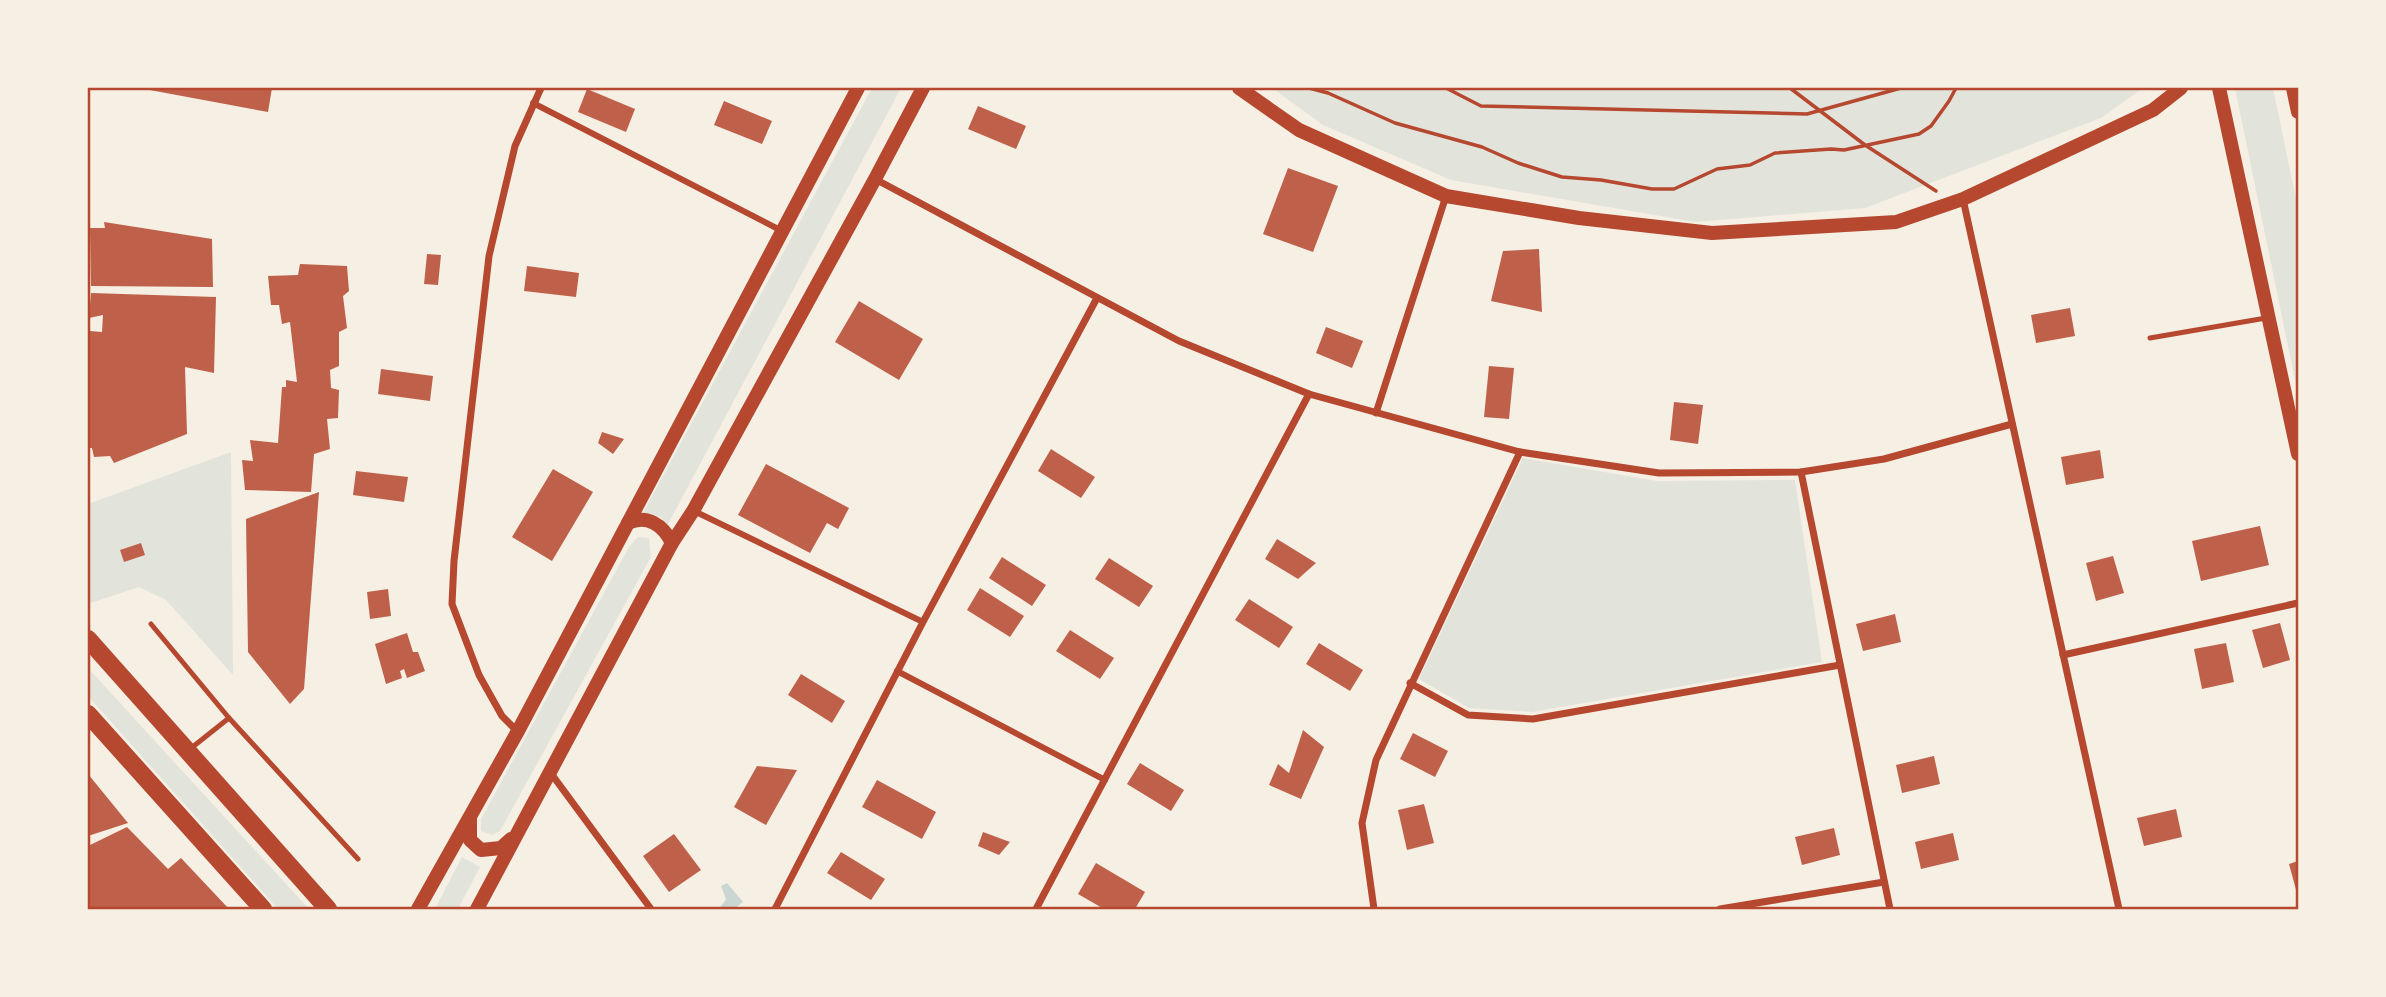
<svg xmlns="http://www.w3.org/2000/svg" width="2386" height="997" font-family="'Work Sans',sans-serif">
  <style>
    .green { fill: #e2e4dc }
    .water { fill: #c9d6d2 }
    .building { fill: #bf614a }
    .lines { fill: none; stroke-linecap: round; stroke-linejoin: round }
    .path { stroke: #b5482f; stroke-width: 3.5 }
    .service { stroke: #b5482f; stroke-width: 5 }
    .pedestrian { stroke: #b5482f; stroke-width: 6 }
    .minor { stroke: #b5482f; stroke-width: 7 }
    .secondary { stroke: #b5482f; stroke-width: 14 }
    .primary { stroke: #b5482f; stroke-width: 18 }
    .neatline { fill: none; stroke: #b5482f; stroke-width: 2.5 }
  </style>
  <rect width="100%" height="100%" fill="#f6efe4"/>
  <!-- green -->
  <g class="green">
    <path d="M 872,88 L 901,88 L 667,526 L 661,517 L 643,513 Z"/>
    <path d="M 1272,88 L 2143,88 L 2101,118 L 1865,208 L 1695,222 L 1451,180 L 1323,125 Z"/>
    <path d="M 2235,88 L 2273,88 L 2298,208 L 2298,395 Z"/>
    <path d="M 231,452 L 233,675 L 166,600 L 139,587 L 88,604 L 88,504 Z"/>
    <path d="M 1523,458 L 1657,481 L 1795,480 L 1822,662 L 1532,712 L 1469,708 L 1419,679 Z"/>
    <path d="M 638,537 L 649,538 L 651,557 L 500,831 L 492,835 L 481,831 L 481,819 L 629,547 Z"/>
    <path d="M 88,668 L 309,909 L 278,909 L 88,696 Z"/>
    <path d="M 462,857 L 480,867 L 458,909 L 435,909 Z"/>
  </g>
  <!-- water -->
  <path class="water" d="M 727,883 L 743,902 L 734,909 L 720,908 L 726,899 L 721,886 Z"/>
  <!-- building -->
  <g class="building">
    <path d="M 139,88 L 272,88 L 268,112 Z"/>
    <path d="M 587,89 L 635,109 L 626,132 L 578,112 Z"/>
    <path d="M 724,101 L 772,121 L 762,144 L 714,125 Z"/>
    <path d="M 978,106 L 1026,126 L 1016,149 L 968,129 Z"/>
    <path d="M 1288,168 L 1338,186 L 1313,252 L 1263,234 Z"/>
    <path d="M 104,222 L 212,239 L 213,287 L 91,286 L 90,228 L 105,228 Z"/>
    <path d="M 1539,249 L 1542,312 L 1491,301 L 1503,251 Z"/>
    <path d="M 427,254 L 441,255 L 438,285 L 424,284 Z"/>
    <path d="M 300,264 L 347,266 L 349,291 L 343,296 L 347,328 L 339,332 L 339,366 L 330,370 L 331,388 L 339,390 L 338,418 L 327,419 L 330,449 L 314,454 L 311,492 L 245,490 L 242,460 L 253,461 L 250,440 L 278,443 L 282,387 L 286,387 L 286,380 L 297,382 L 290,322 L 282,324 L 279,305 L 271,305 L 268,276 L 298,275 Z"/>
    <path d="M 527,266 L 579,273 L 576,297 L 524,291 Z"/>
    <path d="M 91,293 L 216,297 L 214,373 L 185,367 L 187,434 L 114,463 L 110,456 L 94,457 L 92,448 L 88,448 L 90,331 L 102,332 L 103,315 L 89,318 Z"/>
    <path d="M 859,301 L 923,339 L 899,380 L 835,342 Z"/>
    <path d="M 2070,308 L 2075,336 L 2036,343 L 2031,315 Z"/>
    <path d="M 1326,327 L 1363,341 L 1352,368 L 1316,353 Z"/>
    <path d="M 1489,366 L 1514,368 L 1509,419 L 1484,417 Z"/>
    <path d="M 381,369 L 433,376 L 430,401 L 378,394 Z"/>
    <path d="M 1674,402 L 1703,405 L 1698,444 L 1670,440 Z"/>
    <path d="M 602,432 L 624,439 L 613,454 L 598,443 Z"/>
    <path d="M 1051,449 L 1095,477 L 1081,498 L 1038,471 Z"/>
    <path d="M 2100,450 L 2104,478 L 2066,485 L 2061,457 Z"/>
    <path d="M 766,464 L 849,508 L 838,529 L 827,523 L 810,553 L 738,515 Z"/>
    <path d="M 553,469 L 593,492 L 552,561 L 512,537 Z"/>
    <path d="M 356,471 L 408,477 L 404,502 L 353,495 Z"/>
    <path d="M 319,492 L 304,689 L 290,704 L 248,652 L 246,519 Z"/>
    <path d="M 2260,526 L 2269,565 L 2201,581 L 2192,541 Z"/>
    <path d="M 1277,539 L 1316,563 L 1298,579 L 1265,559 Z"/>
    <path d="M 141,543 L 145,555 L 124,562 L 120,550 Z"/>
    <path d="M 2113,556 L 2124,593 L 2096,601 L 2086,563 Z"/>
    <path d="M 1002,557 L 1046,585 L 1032,606 L 989,578 Z"/>
    <path d="M 1109,558 L 1153,586 L 1139,607 L 1095,579 Z"/>
    <path d="M 980,588 L 1024,616 L 1010,637 L 967,610 Z"/>
    <path d="M 388,589 L 391,616 L 370,619 L 367,592 Z"/>
    <path d="M 1249,599 L 1293,627 L 1279,648 L 1235,620 Z"/>
    <path d="M 1895,614 L 1901,642 L 1863,651 L 1856,624 Z"/>
    <path d="M 2280,623 L 2290,660 L 2263,668 L 2252,630 Z"/>
    <path d="M 1070,630 L 1114,658 L 1100,679 L 1056,651 Z"/>
    <path d="M 407,633 L 413,652 L 418,652 L 425,671 L 407,678 L 404,669 L 400,671 L 402,678 L 386,684 L 375,644 Z"/>
    <path d="M 1319,643 L 1363,670 L 1350,691 L 1306,664 Z"/>
    <path d="M 2226,643 L 2234,682 L 2202,689 L 2194,649 Z"/>
    <path d="M 801,674 L 845,701 L 832,723 L 788,695 Z"/>
    <path d="M 1303,730 L 1324,747 L 1301,799 L 1269,785 L 1278,764 L 1289,773 Z"/>
    <path d="M 1413,733 L 1448,751 L 1435,777 L 1400,759 Z"/>
    <path d="M 1934,756 L 1940,784 L 1902,793 L 1896,765 Z"/>
    <path d="M 1140,763 L 1184,790 L 1171,811 L 1127,784 Z"/>
    <path d="M 757,766 L 797,770 L 766,825 L 734,807 Z"/>
    <path d="M 88,774 L 128,823 L 88,836 Z"/>
    <path d="M 877,780 L 936,812 L 922,839 L 862,807 Z"/>
    <path d="M 1424,804 L 1434,843 L 1407,850 L 1398,810 Z"/>
    <path d="M 2176,809 L 2182,837 L 2144,846 L 2137,818 Z"/>
    <path d="M 127,827 L 168,869 L 181,858 L 229,909 L 88,909 L 88,846 Z"/>
    <path d="M 1834,828 L 1840,855 L 1802,865 L 1795,837 Z"/>
    <path d="M 983,832 L 1010,842 L 999,855 L 978,846 Z"/>
    <path d="M 1953,833 L 1959,860 L 1921,869 L 1915,842 Z"/>
    <path d="M 674,834 L 701,870 L 669,892 L 643,856 Z"/>
    <path d="M 841,852 L 885,879 L 871,900 L 827,873 Z"/>
    <path d="M 2298,861 L 2298,897 L 2289,864 Z"/>
    <path d="M 1096,863 L 1145,892 L 1135,909 L 1104,909 L 1078,894 Z"/>
  </g>
  <g class="lines">
    <!-- path -->
    <g class="path">
      <path d="M 1309,88 L 1328,93 L 1395,123 L 1482,147 L 1518,163 L 1562,177 L 1601,180 L 1652,189 L 1674,189 L 1717,169 L 1750,165 L 1775,153 L 1831,149 L 1844,150 L 1919,134 L 1931,126 L 1949,101 L 1956,88"/>
      <path d="M 1446,88 L 1481,106 L 1807,114 L 1901,88"/>
      <path d="M 1790,88 L 1865,145 L 1936,191"/>
    </g>
    <!-- service -->
    <g class="service">
      <path d="M 2150,338 L 2266,318"/>
      <path d="M 151,624 L 229,718 L 358,859"/>
      <path d="M 190,749 L 229,718"/>
    </g>
    <!-- pedestrian -->
    <g class="pedestrian">
      <path d="M 533,103 L 782,231"/>
      <path d="M 694,511 L 923,622"/>
      <path d="M 897,671 L 1105,780"/>
    </g>
    <!-- minor -->
    <g class="minor">
      <path d="M 875,179 L 1179,341 L 1309,394 L 1520,452 L 1659,473 L 1801,472 L 1884,459 L 2012,424"/>
      <path d="M 1963,199 L 2119,909"/>
      <path d="M 1376,413 L 1446,196"/>
      <path d="M 1801,472 L 1890,909"/>
      <path d="M 2063,655 L 2298,603"/>
      <path d="M 1410,683 L 1468,715 L 1533,719 L 1840,665"/>
      <path d="M 517,731 L 502,716 L 479,675 L 452,604 L 454,561 L 489,256 L 515,146 L 541,88"/>
      <path d="M 550,772 L 651,909"/>
      <path d="M 775,909 L 923,622 L 1097,298"/>
      <path d="M 1036,909 L 1309,394"/>
      <path d="M 1374,909 L 1362,823 L 1376,760 L 1520,452"/>
      <path d="M 1720,909 L 1884,882"/>
    </g>
    <!-- secondary -->
    <g class="secondary">
      <path d="M 1239,88 L 1299,130 L 1446,196 L 1579,218 L 1712,233 L 1896,222 L 1963,199 L 2153,110 L 2181,88"/>
      <path d="M 2219,88 L 2298,454"/>
      <path d="M 2293,88 L 2298,112"/>
      <path d="M 628,523 C 647,514 663,525 672,543"/>
      <path d="M 470,818 L 470,840 L 481,850 L 501,848 L 511,839"/>
      <path d="M 418,909 L 518,731 L 858,88"/>
      <path d="M 477,909 L 672,543 L 693,511 L 875,179 L 923,88"/>
    </g>
    <!-- primary -->
    <g class="primary">
      <path d="M 88,639 L 328,909"/>
      <path d="M 88,714 L 263,909"/>
    </g>
  </g>
  <!-- border -->
  <rect width="2386" height="997" fill="none" stroke="#f6efe4" stroke-width="178"/>
  <rect x="89" y="89" width="2208" height="819" class="neatline"/>
</svg>
